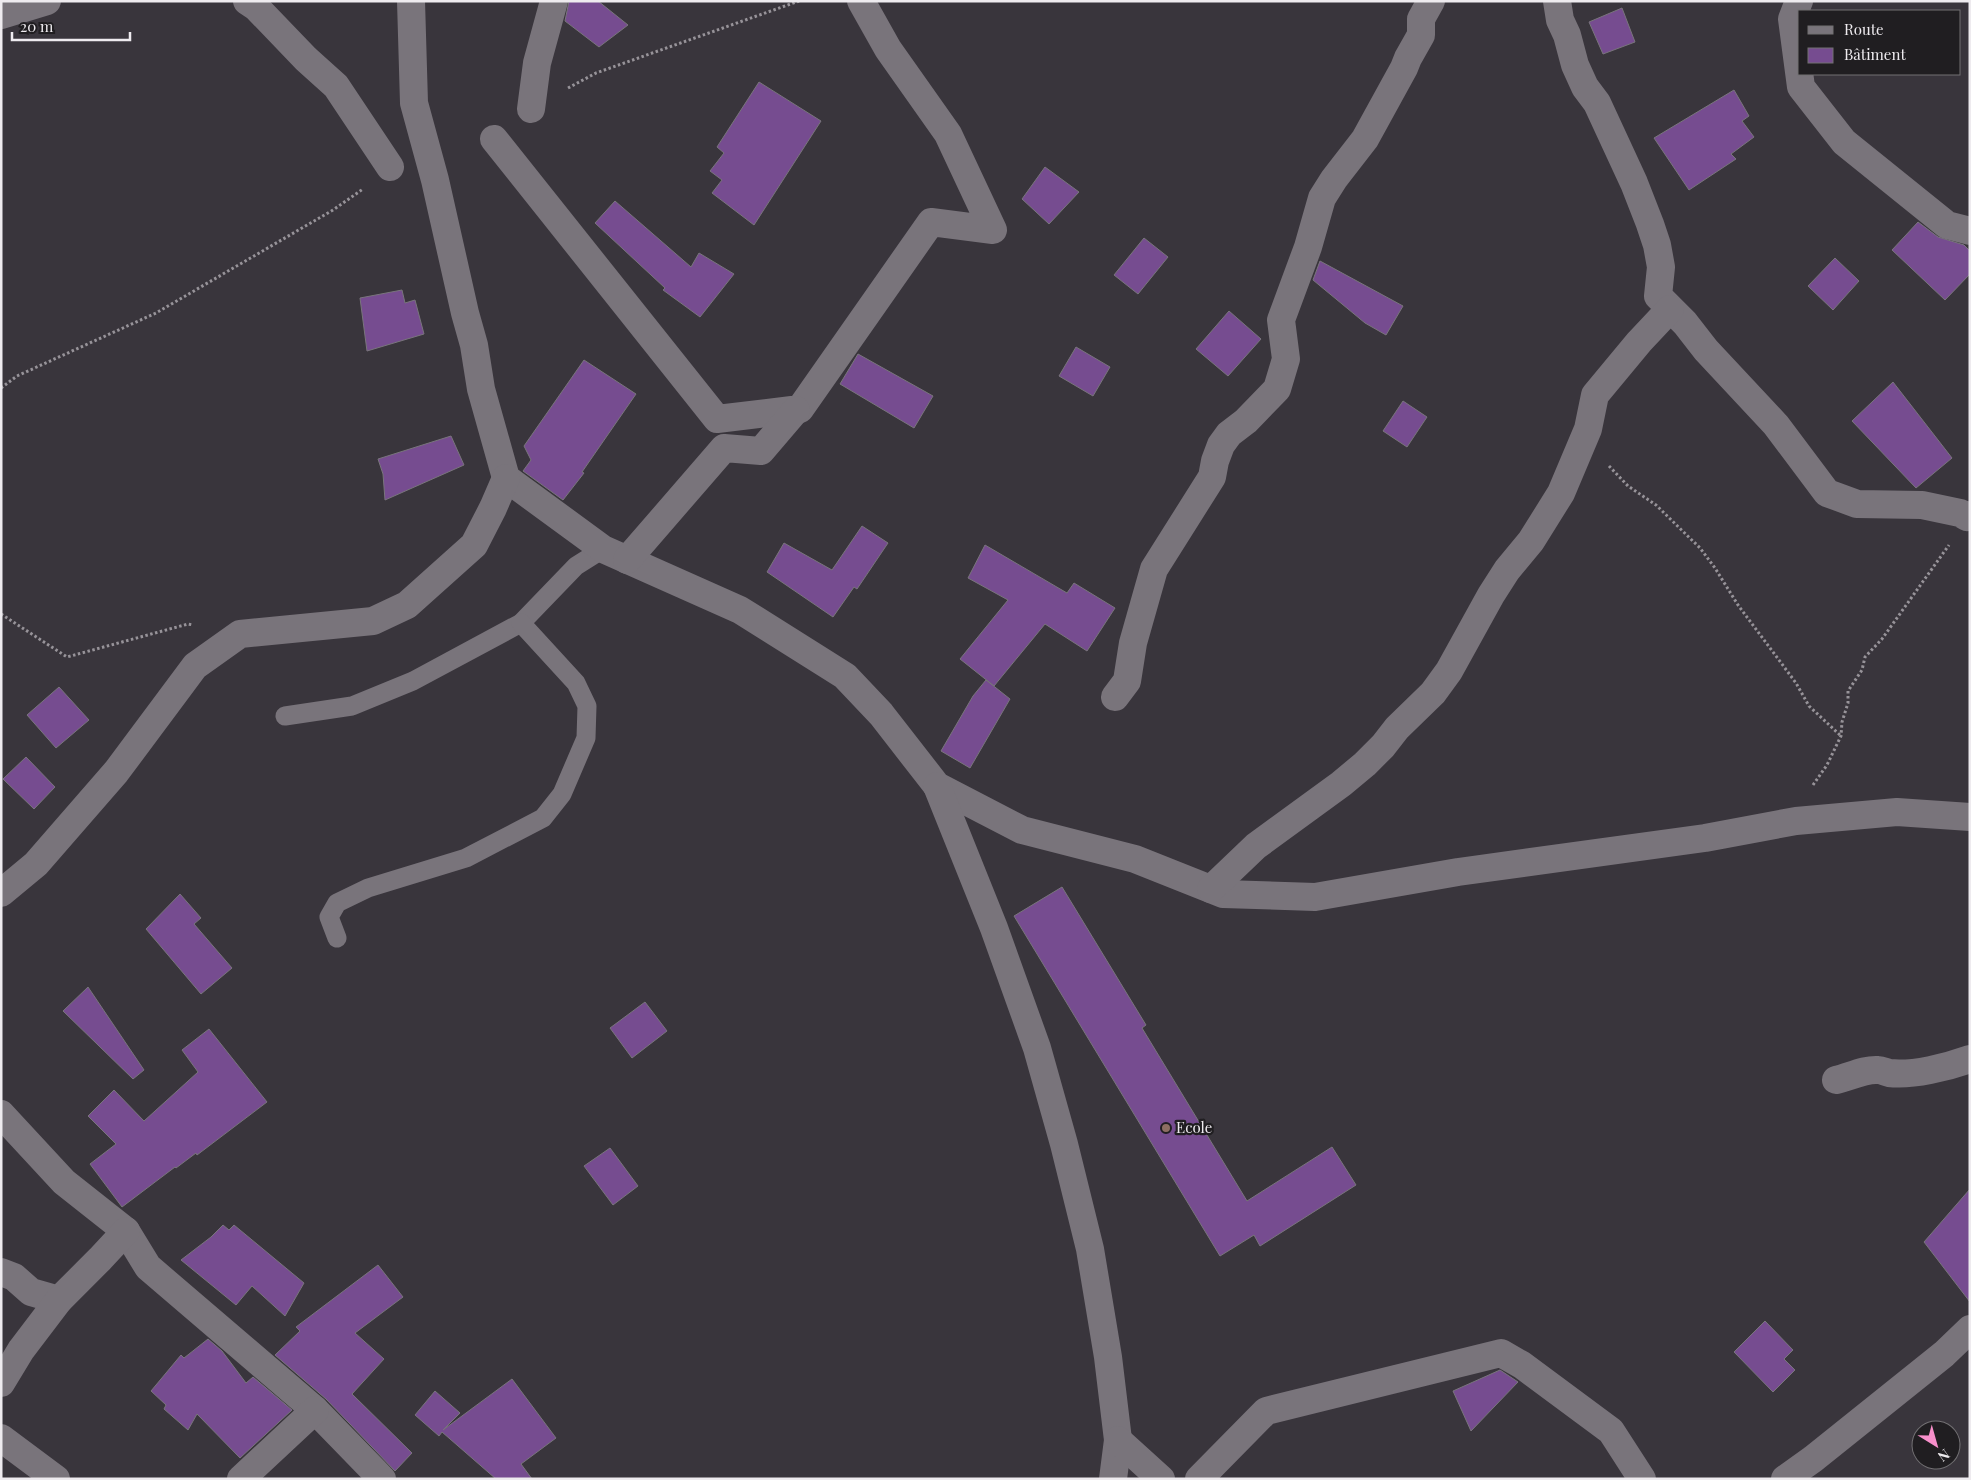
<svg xmlns="http://www.w3.org/2000/svg" width="1971" height="1480" font-family="'Playfair Display',serif">
  <style>
    .building { fill: #764c90; stroke: #79757c }
    .lines { fill: none; stroke-linecap: round; stroke-linejoin: round }
    .path { stroke: #979399; stroke-width: 3; stroke-dasharray: 2.5 2.5; stroke-linecap: butt }
    .service { stroke: #79747b; stroke-width: 19 }
    .minor { stroke: #79747b; stroke-width: 28 }
    .education-dot { fill: #8d6e63; stroke: #201e21; stroke-width: 2 }
    .labels { text-anchor: middle; stroke-width: 4.5; stroke-linejoin: round; paint-order: stroke }
    .poi-label { font-size: 15px; fill: #eeebef; stroke: #201e21; text-anchor: start }
  </style>
  <rect width="100%" height="100%" fill="#39353c"/>
  <!-- building -->
  <g class="building">
    <path d="M 569,1 L 598,1 L 628,25 L 599,47 L 565,21 Z"/>
    <path d="M 1622,8 L 1635,42 L 1603,54 L 1589,22 Z"/>
    <path d="M 759,82 L 821,121 L 754,225 L 712,193 L 722,180 L 710,171 L 724,153 L 717,147 Z"/>
    <path d="M 1734,90 L 1749,116 L 1742,121 L 1754,137 L 1731,154 L 1736,159 L 1689,190 L 1654,138 Z"/>
    <path d="M 1045,167 L 1079,192 L 1049,224 L 1022,199 Z"/>
    <path d="M 615,201 L 691,267 L 699,253 L 734,274 L 700,317 L 663,290 L 665,288 L 595,223 Z"/>
    <path d="M 1918,222 L 1938,237 L 1964,245 L 1970,251 L 1970,274 L 1945,300 L 1892,250 Z"/>
    <path d="M 1144,238 L 1168,257 L 1138,294 L 1114,275 Z"/>
    <path d="M 1835,258 L 1859,281 L 1833,310 L 1808,286 Z"/>
    <path d="M 1320,261 L 1403,306 L 1386,335 L 1365,323 L 1313,280 Z"/>
    <path d="M 402,290 L 405,303 L 415,300 L 424,334 L 367,351 L 360,298 Z"/>
    <path d="M 1229,311 L 1261,339 L 1228,376 L 1196,349 Z"/>
    <path d="M 1076,347 L 1110,367 L 1093,396 L 1059,376 Z"/>
    <path d="M 858,354 L 933,396 L 914,428 L 840,384 Z"/>
    <path d="M 584,360 L 636,394 L 582,472 L 584,473 L 563,500 L 523,471 L 531,460 L 524,446 Z"/>
    <path d="M 1893,382 L 1952,458 L 1916,488 L 1852,421 Z"/>
    <path d="M 1403,401 L 1427,417 L 1407,447 L 1383,431 Z"/>
    <path d="M 451,436 L 464,465 L 385,500 L 383,474 L 378,459 Z"/>
    <path d="M 862,526 L 888,543 L 857,589 L 854,587 L 833,617 L 767,572 L 784,543 L 832,570 Z"/>
    <path d="M 985,545 L 1067,593 L 1074,583 L 1115,608 L 1087,651 L 1045,624 L 994,686 L 960,659 L 1008,600 L 968,578 Z"/>
    <path d="M 986,680 L 1010,699 L 970,768 L 941,751 L 973,696 Z"/>
    <path d="M 59,687 L 89,720 L 56,748 L 27,715 Z"/>
    <path d="M 26,757 L 55,787 L 34,809 L 3,779 Z"/>
    <path d="M 1062,887 L 1146,1025 L 1142,1028 L 1247,1201 L 1332,1147 L 1356,1185 L 1260,1246 L 1254,1235 L 1220,1256 L 1014,916 Z"/>
    <path d="M 180,894 L 201,918 L 194,924 L 232,968 L 201,994 L 146,929 Z"/>
    <path d="M 88,987 L 144,1070 L 133,1079 L 63,1011 Z"/>
    <path d="M 645,1002 L 667,1031 L 632,1058 L 610,1028 Z"/>
    <path d="M 209,1029 L 267,1102 L 197,1155 L 196,1153 L 176,1168 L 175,1167 L 122,1207 L 90,1164 L 116,1144 L 88,1116 L 114,1090 L 144,1121 L 198,1072 L 182,1050 Z"/>
    <path d="M 610,1148 L 638,1186 L 613,1205 L 584,1166 Z"/>
    <path d="M 1970,1189 L 1970,1302 L 1924,1242 Z"/>
    <path d="M 223,1225 L 229,1230 L 234,1225 L 304,1283 L 285,1316 L 252,1286 L 236,1305 L 181,1260 L 211,1237 Z"/>
    <path d="M 378,1265 L 403,1297 L 355,1333 L 384,1359 L 352,1394 L 412,1453 L 395,1471 L 326,1399 L 275,1355 L 300,1331 L 296,1327 Z"/>
    <path d="M 1765,1321 L 1793,1350 L 1784,1359 L 1795,1370 L 1773,1392 L 1734,1352 Z"/>
    <path d="M 208,1339 L 222,1351 L 246,1383 L 253,1377 L 292,1410 L 240,1458 L 197,1414 L 188,1430 L 164,1409 L 166,1405 L 151,1391 L 181,1355 L 184,1358 Z"/>
    <path d="M 1500,1370 L 1518,1382 L 1471,1431 L 1453,1391 Z"/>
    <path d="M 512,1379 L 556,1438 L 521,1464 L 532,1479 L 496,1479 L 442,1432 L 439,1436 L 415,1415 L 435,1391 L 460,1413 L 443,1430 Z"/>
  </g>
  <g class="lines">
    <!-- path -->
    <g class="path">
      <path d="M 568,88 L 596,73 L 799,1"/>
      <path d="M 1,388 L 17,376 L 156,313 L 333,210 L 363,189"/>
      <path d="M 1609,466 L 1628,486 L 1656,505 L 1700,548 L 1715,568 L 1738,605 L 1796,683 L 1809,706 L 1841,736"/>
      <path d="M 1,614 L 67,657 L 188,624 L 193,625"/>
      <path d="M 1813,785 L 1827,765 L 1841,736 L 1842,722 L 1848,703 L 1848,691 L 1862,670 L 1865,657 L 1882,639 L 1949,545"/>
    </g>
    <!-- service -->
    <g class="service">
      <path d="M 285,716 L 352,706 L 413,681 L 521,623 L 576,566 L 603,549"/>
      <path d="M 337,938 L 329,917 L 337,903 L 368,888 L 466,858 L 543,818 L 562,794 L 586,738 L 587,706 L 576,683 L 521,623"/>
    </g>
    <!-- minor -->
    <g class="minor">
      <path d="M 247,1 L 256,7 L 306,59 L 336,86 L 390,167"/>
      <path d="M 411,1 L 414,103 L 435,180 L 465,313 L 474,345 L 481,389 L 506,478 L 603,549 L 740,610 L 845,676 L 881,714 L 937,786 L 1022,830 L 1135,859 L 1223,894 L 1315,897 L 1458,872 L 1705,838 L 1796,821 L 1897,812 L 1970,817"/>
      <path d="M 1557,1 L 1560,20 L 1567,35 L 1575,65 L 1585,87 L 1597,103 L 1634,183 L 1650,224 L 1657,245 L 1661,267 L 1658,296 L 1685,323 L 1706,350 L 1776,425 L 1827,493 L 1857,504 L 1922,505 L 1960,513 L 1967,517 L 1970,515"/>
      <path d="M 1799,1 L 1792,19 L 1801,87 L 1844,142 L 1947,225 L 1970,231"/>
      <path d="M 1,15 L 47,1"/>
      <path d="M 531,109 L 537,63 L 554,1"/>
      <path d="M 494,139 L 717,419 L 800,409 L 931,222 L 993,230 L 948,134 L 888,49 L 861,1"/>
      <path d="M 627,560 L 724,448 L 761,451 L 796,410"/>
      <path d="M 1115,697 L 1127,681 L 1133,643 L 1154,569 L 1212,477 L 1215,461 L 1221,445 L 1229,434 L 1246,421 L 1277,389 L 1286,359 L 1281,320 L 1308,247 L 1322,198 L 1334,179 L 1365,139 L 1404,68 L 1408,58 L 1421,35 L 1421,19 L 1431,1"/>
      <path d="M 937,786 L 994,928 L 1037,1048 L 1064,1144 L 1090,1249 L 1108,1357 L 1118,1440 L 1113,1479"/>
      <path d="M 1211,889 L 1256,846 L 1341,784 L 1365,764 L 1383,746 L 1397,728 L 1433,693 L 1449,671 L 1491,595 L 1507,570 L 1531,541 L 1561,493 L 1588,429 L 1595,395 L 1639,342 L 1670,309"/>
      <path d="M 1,893 L 36,864 L 116,772 L 195,666 L 240,634 L 373,621 L 407,605 L 474,545 L 493,508 L 506,478"/>
      <path d="M 1836,1080 C 1849,1077 1865,1069 1878,1070 C 1882,1070 1885,1072 1889,1073 C 1912,1076 1948,1067 1970,1059"/>
      <path d="M 1,1114 L 64,1182 L 126,1231 L 148,1267 L 315,1410 L 382,1479"/>
      <path d="M 1,1272 L 14,1277 L 31,1292 L 59,1300"/>
      <path d="M 1,1383 L 21,1350 L 59,1300 L 100,1259 L 126,1231"/>
      <path d="M 1,1438 L 56,1479"/>
      <path d="M 1118,1440 L 1161,1479"/>
      <path d="M 241,1479 L 315,1410"/>
      <path d="M 1199,1479 L 1266,1411 L 1501,1353 L 1522,1365 L 1611,1431 L 1642,1479"/>
      <path d="M 1785,1479 L 1813,1459 L 1944,1354 L 1970,1329"/>
    </g>
  </g>
  <!-- markers -->
  <circle class="education-dot" cx="1166" cy="1128" r="5"/>
  <g class="labels">
    <!-- poi labels -->
    <g class="poi-label">
      <text x="1176" y="1133">Ecole</text>
    </g>
  </g>
  <!-- border -->
  <rect width="1971" height="1480" fill="none" stroke="#eeebef" stroke-width="5"/>
  <!-- legend -->
  <rect x="1798" y="10" width="162" height="65" fill="#201e21" stroke="#727073"/>
  <rect x="1808" y="26" width="25" height="8" fill="#79747b" stroke="#727073"/>
  <text x="1844" y="35" font-size="15" fill="#eeebef">Route</text>
  <rect x="1808" y="48" width="25" height="15" fill="#764c90" stroke="#727073"/>
  <text x="1844" y="60" font-size="15" fill="#eeebef">Bâtiment</text>
  <!-- north arrow -->
  <g transform="translate(1936 1445) rotate(143)"><circle r="24" fill="#201e21" stroke="#727073"/>
  <path d="M0-4L9 19L0 12L-9 19Z" fill="#f890cb"/>
  <text y="-8" font-size="14" font-weight="bold" text-anchor="middle" fill="#eeebef">N</text>
  </g>
  <!-- scale -->
  <path d="M12 32v8h118v-8" fill="none" stroke="#eeebef" stroke-width="2.5"/>
  <text x="20" y="32" font-size="15" fill="#eeebef" stroke="#201e21" stroke-width="4" paint-order="stroke">20 m</text>
</svg>
